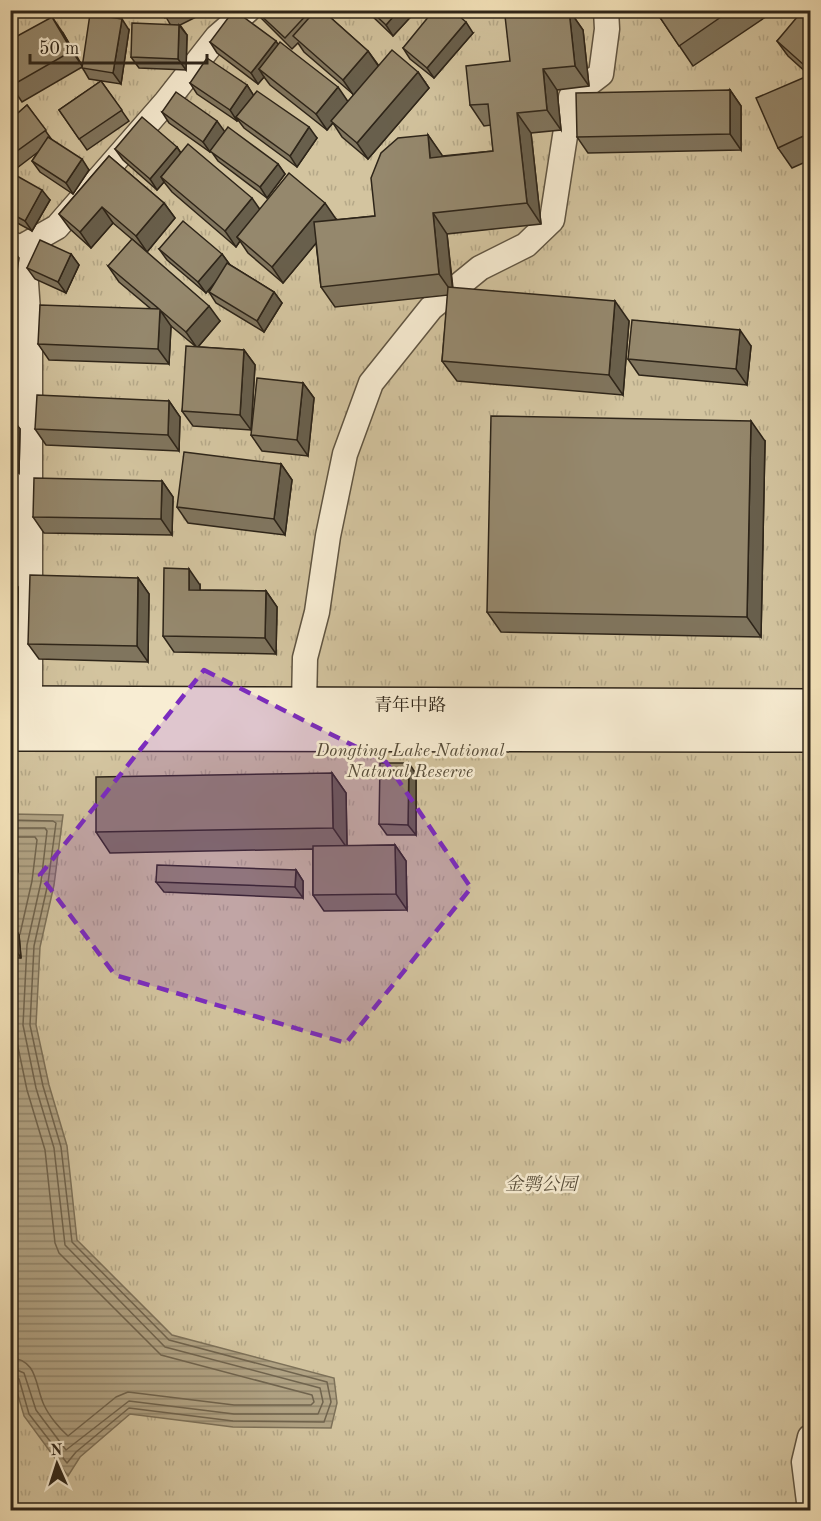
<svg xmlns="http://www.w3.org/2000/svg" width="821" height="1521" font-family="'Old Standard TT','Noto Serif SC',serif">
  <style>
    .grass { fill: url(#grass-tufts); stroke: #80745c; stroke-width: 1.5 }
    .water { fill: url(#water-rules); stroke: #7d7159; stroke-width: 1.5 }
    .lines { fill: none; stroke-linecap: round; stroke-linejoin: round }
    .shore { stroke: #70644e; stroke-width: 1.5 }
    .street-casing { stroke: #605542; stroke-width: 27 }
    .secondary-casing { stroke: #2e2519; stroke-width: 36 }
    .street { stroke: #f8edd3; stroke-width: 24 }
    .secondary { stroke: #f8edd3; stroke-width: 33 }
    .wall { fill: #80755e; stroke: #2e2519; stroke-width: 1.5 }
    .shaded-wall { fill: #685f4c; stroke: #2e2519; stroke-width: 1.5 }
    .building { fill: #95886d; stroke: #2e2519; stroke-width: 1.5 }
    .marked { fill: #7b2cbf; fill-opacity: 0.2; stroke: #7b2cbf; stroke-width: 4.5; stroke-dasharray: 12 8; stroke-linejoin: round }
    .labels { text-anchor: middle; stroke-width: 5; stroke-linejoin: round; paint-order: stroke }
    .street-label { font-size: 18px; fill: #2e2519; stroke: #f8edd3 }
    .park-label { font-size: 18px; font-style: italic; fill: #574d3a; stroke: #f8edd3 }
  </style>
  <defs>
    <pattern id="grass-tufts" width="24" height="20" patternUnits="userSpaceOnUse" patternTransform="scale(1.5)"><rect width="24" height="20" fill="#d3c49f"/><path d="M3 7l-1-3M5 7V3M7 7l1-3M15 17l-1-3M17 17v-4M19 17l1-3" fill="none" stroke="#b5a888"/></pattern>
    <pattern id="water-rules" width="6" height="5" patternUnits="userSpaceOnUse" patternTransform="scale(1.5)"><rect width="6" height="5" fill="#b1a384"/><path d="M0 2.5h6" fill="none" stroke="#90856b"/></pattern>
  </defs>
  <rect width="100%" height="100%" fill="#f5e4bb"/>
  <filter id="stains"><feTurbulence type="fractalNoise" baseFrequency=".00333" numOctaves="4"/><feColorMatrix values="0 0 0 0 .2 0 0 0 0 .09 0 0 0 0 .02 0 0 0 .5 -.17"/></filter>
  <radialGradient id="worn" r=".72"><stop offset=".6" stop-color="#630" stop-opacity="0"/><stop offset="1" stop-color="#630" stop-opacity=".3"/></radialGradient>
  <!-- grass -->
  <path class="grass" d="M 10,11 L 810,11 L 810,1510 L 11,1510 Z"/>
  <!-- water -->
  <path class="water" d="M 11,814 L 63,815 L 54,885 L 40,947 L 36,1025 L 49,1085 L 67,1146 L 77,1240 L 172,1335 L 334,1378 L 337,1403 L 331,1428 L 233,1427 L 130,1414 L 80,1457 L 68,1476 L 24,1416 L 11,1371 Z"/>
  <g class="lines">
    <!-- shore -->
    <g class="shore">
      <path d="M 10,820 L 53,821 L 56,823 L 48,883 L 34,946 L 30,1025 L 43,1086 L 61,1147 L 72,1242 L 169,1340 L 327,1382 L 331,1402 L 324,1422 L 233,1421 L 129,1408 L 76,1452 L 67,1463 L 29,1414 L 19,1379 L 10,1374"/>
      <path d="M 10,828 L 45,828 L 47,831 L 41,882 L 27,945 L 23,1025 L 36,1088 L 54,1148 L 65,1245 L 165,1347 L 320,1388 L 323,1402 L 318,1414 L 234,1414 L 129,1401 L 66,1450 L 36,1410 L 24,1373 L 10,1367"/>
      <path d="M 10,837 L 35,837 L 37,840 L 32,881 L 20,934"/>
      <path d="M 10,1358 C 38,1359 35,1386 44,1405 C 49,1416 60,1429 68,1436 L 116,1397 L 128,1392 L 234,1405 L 311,1405 L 314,1402 L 312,1395 L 161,1355 L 59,1253 L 55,1243 L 45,1150 L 27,1090 L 14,1028 L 17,959"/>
    </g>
    <defs>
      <g id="street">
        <path d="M 10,243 L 20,248 L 26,283 L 30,340 L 30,703"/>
        <path d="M 20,248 L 57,227 L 166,102 L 217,37 L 248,10"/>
        <path d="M 304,704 L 305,658 L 317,612 L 328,536 L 345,454 L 371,383 L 431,308 L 480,268 L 526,245 L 552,220 L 571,97 L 601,74 L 607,29 L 606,10"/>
        <path d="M 810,1510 L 804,1462 L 810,1437"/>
      </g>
      <g id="secondary">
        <path d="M 10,703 L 810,706"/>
        <path d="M 10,734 L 810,735"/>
      </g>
    </defs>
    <!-- street casing -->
    <use href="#street" class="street-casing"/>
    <!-- secondary casing -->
    <use href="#secondary" class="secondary-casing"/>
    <!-- street -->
    <use href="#street" class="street"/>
    <!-- secondary -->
    <use href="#secondary" class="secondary"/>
  </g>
  <!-- wall -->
  <g class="wall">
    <path d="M 162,10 L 210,10 L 180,25 L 187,35 L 186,70 L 139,68 L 131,57 L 170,24 Z"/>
    <path d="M 253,10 L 322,10 L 368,51 L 379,66 L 418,72 L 429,88 L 368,159 L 342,137 L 333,123 L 327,130 L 270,85 L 264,77 L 258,84 L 217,53 L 210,42 L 278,45 L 348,102 L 354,95 L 304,52 L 298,43 L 292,49 Z"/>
    <path d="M 368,10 L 417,10 L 393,36 L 371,15 Z"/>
    <path d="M 558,10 L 569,10 L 583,30 L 589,86 L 557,90 L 561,130 L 531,133 L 541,224 L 447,234 L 453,288 L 629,321 L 623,395 L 457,381 L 442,361 L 448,295 L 335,307 L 321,287 L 316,243 L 283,283 L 248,253 L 240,241 L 236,247 L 172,192 L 164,182 L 157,190 L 123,160 L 115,149 L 177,147 L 181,153 L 260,209 L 336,219 L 335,220 L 375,216 L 428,135 L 442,156 L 493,151 L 491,125 L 484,126 L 470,105 L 510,61 Z"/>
    <path d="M 655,10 L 776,10 L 693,66 Z"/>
    <path d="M 810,10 L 810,160 L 792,168 L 778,148 L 809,75 L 788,56 L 777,41 Z"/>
    <path d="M 129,30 L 121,84 L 89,79 L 82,67 L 22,102 L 10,84 L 63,33 L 82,66 Z"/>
    <path d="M 473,33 L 434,78 L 410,59 L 403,48 Z"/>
    <path d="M 101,81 L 129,121 L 87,150 L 59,110 Z"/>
    <path d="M 190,83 L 247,85 L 253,95 L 317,138 L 297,167 L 244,128 L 238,120 L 237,121 L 197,94 Z"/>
    <path d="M 730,90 L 741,106 L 741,150 L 588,153 L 577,137 Z"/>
    <path d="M 27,105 L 52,140 L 89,170 L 73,194 L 40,172 L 32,161 L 38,152 L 13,171 L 10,168 L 10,120 Z"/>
    <path d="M 162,112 L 225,132 L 278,164 L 285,174 L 267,198 L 218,161 L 211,151 L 210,152 L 169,123 Z"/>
    <path d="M 109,156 L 164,203 L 175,218 L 147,252 L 113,223 L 91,248 L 70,229 L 59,214 Z"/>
    <path d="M 10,172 L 50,200 L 32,231 L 10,219 Z"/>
    <path d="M 159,249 L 222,254 L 230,265 L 274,292 L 282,303 L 264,332 L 216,303 L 209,292 L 215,282 L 206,293 L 167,260 Z"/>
    <path d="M 71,254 L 79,265 L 66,293 L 35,279 L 27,268 Z"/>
    <path d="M 108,266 L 220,321 L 198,347 L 244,350 L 255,365 L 251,430 L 193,426 L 182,411 L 195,346 L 171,326 L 169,364 L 49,360 L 38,344 L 151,309 L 119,282 Z"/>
    <path d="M 751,346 L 747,385 L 639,375 L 628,359 Z"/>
    <path d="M 303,383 L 314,398 L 308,456 L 262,451 L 251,435 Z"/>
    <path d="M 169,401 L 180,417 L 179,451 L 46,445 L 35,429 Z"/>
    <path d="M 10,416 L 20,429 L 19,473 L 10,473 Z"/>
    <path d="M 765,441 L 761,637 L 501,632 L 487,612 Z"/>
    <path d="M 281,464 L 292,480 L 285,535 L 188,523 L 177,507 Z"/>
    <path d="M 162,481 L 173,497 L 172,535 L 44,533 L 33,517 Z"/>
    <path d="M 10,576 L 18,587 L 17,650 L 10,650 Z"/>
    <path d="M 138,578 L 149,594 L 148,662 L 39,659 L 28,644 Z"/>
    <path d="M 200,585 L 200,590 L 266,591 L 277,607 L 276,654 L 174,652 L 163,636 Z"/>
    <path d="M 332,773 L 346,793 L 347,846 L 395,845 L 406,861 L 407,910 L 324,911 L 313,895 L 313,849 L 110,853 L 96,832 Z"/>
    <path d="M 416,774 L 416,835 L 387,835 L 379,824 Z"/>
    <path d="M 10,844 L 17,850 L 18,871 L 10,871 Z"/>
    <path d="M 296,870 L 303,881 L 303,898 L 164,892 L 156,882 Z"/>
    <path d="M 10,930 L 16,930 L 19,935 L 21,958 L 10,958 Z"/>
  </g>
  <!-- shaded-wall -->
  <g class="shaded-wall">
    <path d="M 399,10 L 417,10 L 393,36 L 386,25 Z"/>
    <path d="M 466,10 L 477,10 L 471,17 Z"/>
    <path d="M 569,10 L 583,30 L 589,86 L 575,66 Z"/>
    <path d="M 52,17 L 63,33 L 83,67 L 72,51 Z"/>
    <path d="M 122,19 L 129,30 L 121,84 L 113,73 Z"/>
    <path d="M 466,22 L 473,33 L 434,78 L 427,68 Z"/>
    <path d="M 179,25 L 187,35 L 186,70 L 178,59 Z"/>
    <path d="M 276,41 L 283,52 L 259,69 L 264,77 L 258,84 L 251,73 Z"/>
    <path d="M 368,51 L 379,67 L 354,96 L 343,80 Z"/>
    <path d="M 810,58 L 810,74 L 804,65 Z"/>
    <path d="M 543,69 L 557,90 L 561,130 L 547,110 Z"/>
    <path d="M 418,72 L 429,88 L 368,159 L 357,143 Z"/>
    <path d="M 247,85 L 254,96 L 236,117 L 238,120 L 237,121 L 230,110 Z"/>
    <path d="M 338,87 L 349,103 L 327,130 L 316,114 Z"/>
    <path d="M 730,90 L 741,106 L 741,150 L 730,134 Z"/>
    <path d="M 517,113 L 531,133 L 541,224 L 527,203 Z"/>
    <path d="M 217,121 L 225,132 L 210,152 L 203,142 Z"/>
    <path d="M 309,127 L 317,138 L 297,167 L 290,156 Z"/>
    <path d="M 428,135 L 442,155 L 444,178 L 430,158 Z"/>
    <path d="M 177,147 L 184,158 L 161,177 L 164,182 L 157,190 L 150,179 Z"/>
    <path d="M 82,159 L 89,170 L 73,194 L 66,183 Z"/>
    <path d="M 278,164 L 285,174 L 267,198 L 260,187 Z"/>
    <path d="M 42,190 L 50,200 L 32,231 L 25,221 Z"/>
    <path d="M 252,198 L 263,214 L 237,237 L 240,241 L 236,247 L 225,231 Z"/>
    <path d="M 164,203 L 175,218 L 147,252 L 136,236 Z"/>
    <path d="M 325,203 L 336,219 L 283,283 L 272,267 Z"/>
    <path d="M 102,207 L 113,223 L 91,248 L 80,232 Z"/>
    <path d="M 433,213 L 447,234 L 453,294 L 439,274 Z"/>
    <path d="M 10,246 L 19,258 L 12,304 L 10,302 Z"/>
    <path d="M 71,254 L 79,265 L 66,293 L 58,282 Z"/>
    <path d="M 222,254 L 230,265 L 206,293 L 198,282 Z"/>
    <path d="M 274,292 L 282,303 L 264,332 L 257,321 Z"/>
    <path d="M 615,301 L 629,321 L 623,395 L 609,375 Z"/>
    <path d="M 209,306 L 220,321 L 197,348 L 186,332 Z"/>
    <path d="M 160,310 L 171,326 L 169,364 L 158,349 Z"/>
    <path d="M 740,330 L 751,346 L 747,385 L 736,369 Z"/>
    <path d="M 244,350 L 255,365 L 251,430 L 240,415 Z"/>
    <path d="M 303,383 L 314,398 L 308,456 L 297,440 Z"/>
    <path d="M 169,401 L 180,417 L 179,451 L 168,435 Z"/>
    <path d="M 10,416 L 20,429 L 19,473 L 10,461 Z"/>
    <path d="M 751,421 L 765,441 L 761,637 L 747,617 Z"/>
    <path d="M 281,464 L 292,480 L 285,535 L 274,519 Z"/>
    <path d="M 162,481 L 173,497 L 172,535 L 161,519 Z"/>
    <path d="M 189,569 L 200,585 L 200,606 L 189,590 Z"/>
    <path d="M 10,576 L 18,587 L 17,650 L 10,641 Z"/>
    <path d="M 138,578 L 149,594 L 148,662 L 137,646 Z"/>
    <path d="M 266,591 L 277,607 L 276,654 L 265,638 Z"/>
    <path d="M 409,763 L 416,774 L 416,835 L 408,825 Z"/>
    <path d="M 332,773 L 346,793 L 347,848 L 333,828 Z"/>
    <path d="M 13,844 L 17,850 L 18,871 L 14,865 Z"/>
    <path d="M 395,845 L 406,861 L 407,910 L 396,894 Z"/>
    <path d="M 296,870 L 303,881 L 303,898 L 295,887 Z"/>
    <path d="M 16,930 L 19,935 L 21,958 L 17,952 Z"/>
  </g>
  <!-- building -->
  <g class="building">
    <path d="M 162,10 L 181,10 L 165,18 Z"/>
    <path d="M 234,10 L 276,41 L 251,73 L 210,42 Z"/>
    <path d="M 255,10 L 311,10 L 285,38 Z"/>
    <path d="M 316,10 L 322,10 L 368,51 L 343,80 L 293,36 Z"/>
    <path d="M 370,10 L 399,10 L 386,25 Z"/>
    <path d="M 434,10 L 452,10 L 466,22 L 427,68 L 403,48 Z"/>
    <path d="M 558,10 L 569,10 L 575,66 L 543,69 L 547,110 L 517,113 L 527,203 L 433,213 L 439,274 L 321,287 L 314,222 L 375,216 L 371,178 L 381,153 L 398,138 L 428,135 L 430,158 L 493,151 L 488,104 L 470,105 L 466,66 L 510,61 L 505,16 Z"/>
    <path d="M 655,10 L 731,10 L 679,46 Z"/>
    <path d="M 803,10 L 810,10 L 810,58 L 804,65 L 777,41 Z"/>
    <path d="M 90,14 L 122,19 L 113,73 L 82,68 Z"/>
    <path d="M 52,17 L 72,51 L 11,86 L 10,84 L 10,40 Z"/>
    <path d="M 132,23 L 179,25 L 178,59 L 131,57 Z"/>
    <path d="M 280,42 L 338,87 L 316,114 L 259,69 Z"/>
    <path d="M 392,50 L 418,72 L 357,143 L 331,121 Z"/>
    <path d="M 207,58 L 247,85 L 230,110 L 190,83 Z"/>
    <path d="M 810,75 L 810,133 L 778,148 L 756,98 Z"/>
    <path d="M 101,81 L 122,110 L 79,139 L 59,110 Z"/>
    <path d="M 730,90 L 730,134 L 577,137 L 576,93 Z"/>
    <path d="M 257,91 L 309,127 L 290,156 L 236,117 Z"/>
    <path d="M 176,92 L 217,121 L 203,142 L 162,112 Z"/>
    <path d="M 27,105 L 46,130 L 10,156 L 10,120 Z"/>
    <path d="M 142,117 L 177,147 L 150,179 L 115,149 Z"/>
    <path d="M 228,127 L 278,164 L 260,187 L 210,151 Z"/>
    <path d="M 48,137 L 82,159 L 66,183 L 32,161 Z"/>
    <path d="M 188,144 L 252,198 L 225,231 L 161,177 Z"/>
    <path d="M 109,156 L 164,203 L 136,236 L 102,207 L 80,232 L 59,214 Z"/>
    <path d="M 10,172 L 42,190 L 25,221 L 10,213 Z"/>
    <path d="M 289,173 L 325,203 L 272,267 L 237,237 Z"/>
    <path d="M 183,221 L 222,254 L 198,282 L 159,249 Z"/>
    <path d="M 132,239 L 209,306 L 186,332 L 160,310 L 158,349 L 38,344 L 40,305 L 159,309 L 108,266 Z"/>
    <path d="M 40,240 L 71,254 L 58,282 L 27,268 Z"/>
    <path d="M 227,263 L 274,292 L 257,321 L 209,292 Z"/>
    <path d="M 448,287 L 615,301 L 609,375 L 442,361 Z"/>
    <path d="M 632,320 L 740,330 L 736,369 L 628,359 Z"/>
    <path d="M 186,346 L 244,350 L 240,415 L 182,411 Z"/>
    <path d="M 257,378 L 303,383 L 297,440 L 251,435 Z"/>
    <path d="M 37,395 L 169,401 L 168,435 L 35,429 Z"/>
    <path d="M 491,416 L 751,421 L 747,617 L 487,612 Z"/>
    <path d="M 184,452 L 281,464 L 274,519 L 177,507 Z"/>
    <path d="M 34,478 L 162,481 L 161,519 L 33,517 Z"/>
    <path d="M 164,568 L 189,569 L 189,590 L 266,591 L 265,638 L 163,636 Z"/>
    <path d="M 30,575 L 138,578 L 137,646 L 28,644 Z"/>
    <path d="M 380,763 L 409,763 L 408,825 L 379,824 Z"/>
    <path d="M 332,773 L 333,828 L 96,832 L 96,777 Z"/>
    <path d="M 10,844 L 13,844 L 14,865 L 10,865 Z"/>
    <path d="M 395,845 L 396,894 L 313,895 L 313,846 Z"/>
    <path d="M 157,865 L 296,870 L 295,887 L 156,882 Z"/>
    <path d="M 10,930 L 16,930 L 17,952 L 10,952 Z"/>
  </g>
  <!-- marked area -->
  <path class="marked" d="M 204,670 L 386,762 L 471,888 L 346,1043 L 115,975 L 40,875 Z"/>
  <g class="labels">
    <!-- street labels -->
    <g class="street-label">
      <text x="410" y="711">青年中路</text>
    </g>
    <!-- park labels -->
    <g class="park-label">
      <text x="410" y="756">Dongting Lake National<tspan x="410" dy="21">Natural Reserve</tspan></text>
      <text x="541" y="1190">金鹗公园</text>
    </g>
  </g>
  <!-- margin -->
  <rect width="821" height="1521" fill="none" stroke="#f5e4bb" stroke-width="36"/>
  <rect x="12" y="12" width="797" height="1497" fill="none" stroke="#2e2519" stroke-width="3"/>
  <rect x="18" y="18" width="785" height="1485" fill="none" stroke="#2e2519" stroke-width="1.5"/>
  <!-- north arrow -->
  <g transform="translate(57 1464) rotate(357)" stroke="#f8edd3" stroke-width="4.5" paint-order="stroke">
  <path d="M0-4.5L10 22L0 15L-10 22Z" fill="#2e2519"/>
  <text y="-9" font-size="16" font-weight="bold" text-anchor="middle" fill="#2e2519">N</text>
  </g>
  <!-- scale -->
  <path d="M30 54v9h177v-9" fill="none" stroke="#2e2519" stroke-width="3"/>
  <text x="39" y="54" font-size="18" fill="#2e2519" stroke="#f8edd3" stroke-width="4.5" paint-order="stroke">50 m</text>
  <rect width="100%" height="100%" filter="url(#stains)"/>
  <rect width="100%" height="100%" fill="url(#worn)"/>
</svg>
